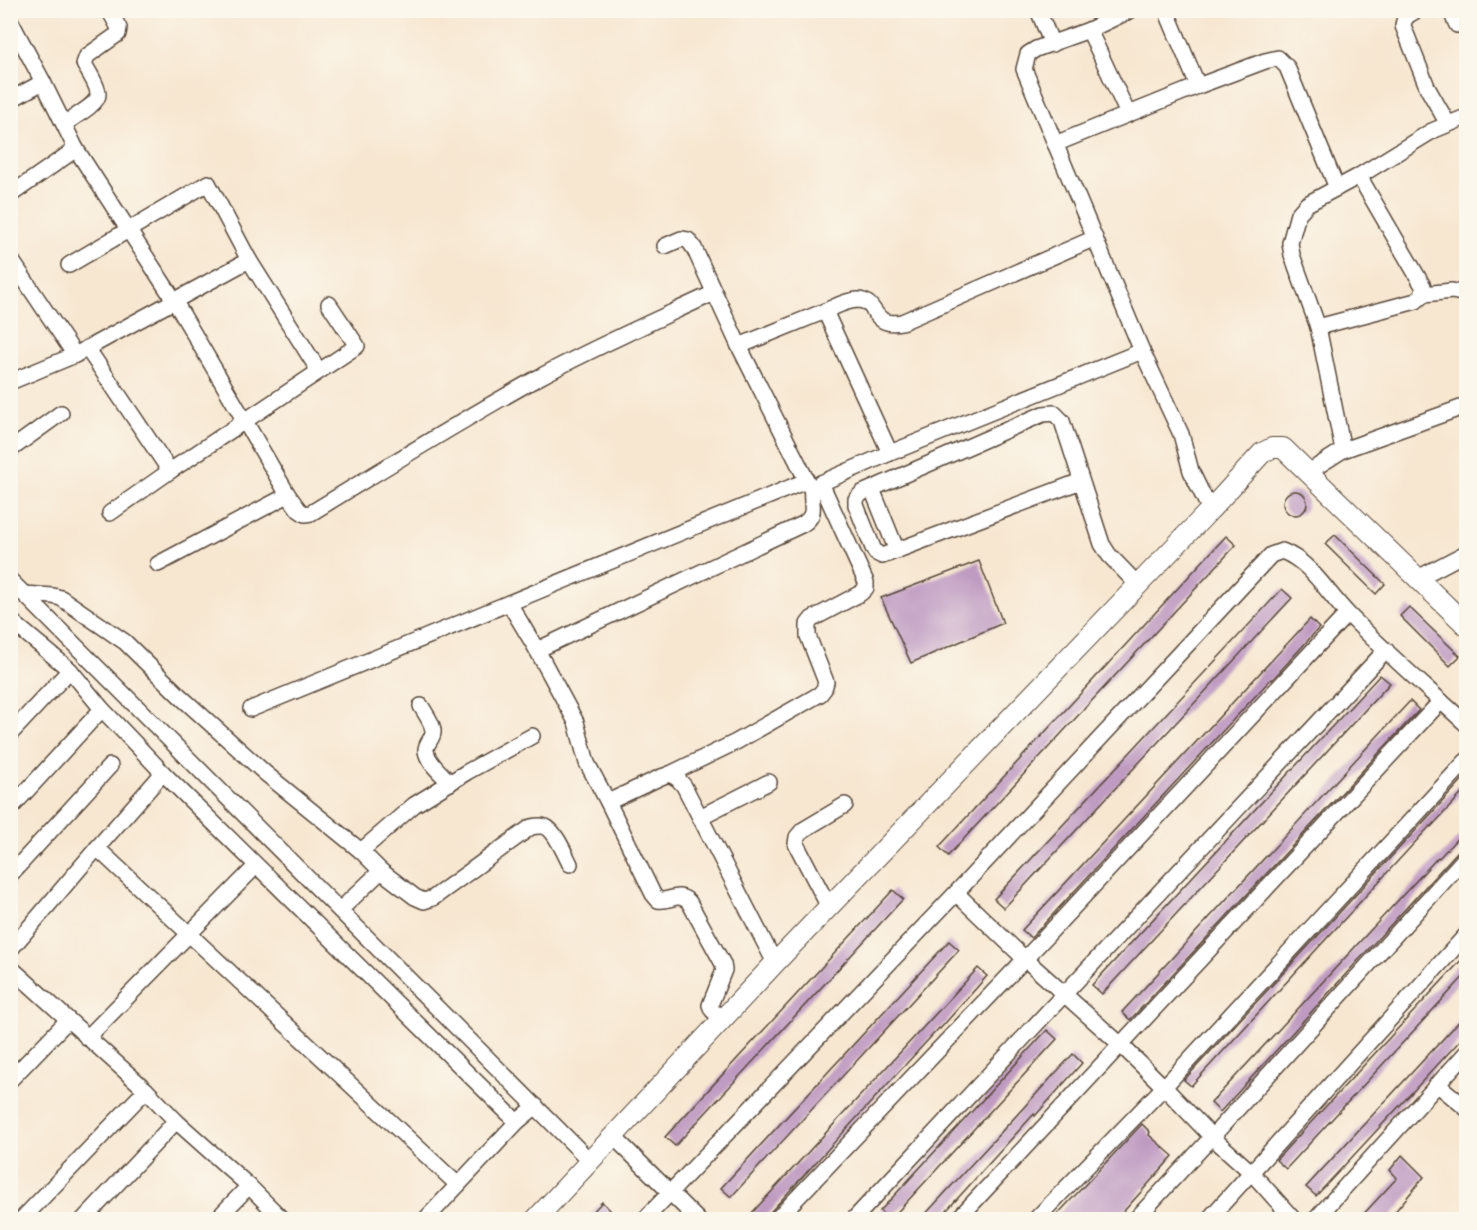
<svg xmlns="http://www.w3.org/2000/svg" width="1477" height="1230" font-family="Itim,sans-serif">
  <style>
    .building { fill: #bf9bc2 }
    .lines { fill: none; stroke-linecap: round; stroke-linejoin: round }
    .minor-casing { stroke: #574639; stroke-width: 18 }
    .tertiary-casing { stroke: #574639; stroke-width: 22 }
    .minor { stroke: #fff; stroke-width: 15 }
    .tertiary { stroke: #fff; stroke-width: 20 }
  </style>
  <rect width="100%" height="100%" fill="#fbf7ec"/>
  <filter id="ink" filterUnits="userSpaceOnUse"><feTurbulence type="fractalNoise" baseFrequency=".0167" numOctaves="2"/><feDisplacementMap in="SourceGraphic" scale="12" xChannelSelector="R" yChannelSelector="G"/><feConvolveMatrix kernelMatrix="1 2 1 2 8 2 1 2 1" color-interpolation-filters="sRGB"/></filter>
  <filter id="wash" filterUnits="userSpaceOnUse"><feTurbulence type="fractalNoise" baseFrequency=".008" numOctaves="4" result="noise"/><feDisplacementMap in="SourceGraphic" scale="24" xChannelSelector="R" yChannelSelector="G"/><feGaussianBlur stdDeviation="1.35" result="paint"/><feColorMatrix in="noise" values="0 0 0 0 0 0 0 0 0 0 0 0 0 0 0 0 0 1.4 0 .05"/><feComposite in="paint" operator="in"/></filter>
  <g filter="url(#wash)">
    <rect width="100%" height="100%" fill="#f7e7d1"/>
    <g id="blocks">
      <!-- building -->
      <g class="building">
        <circle cx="1295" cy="503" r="12"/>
        <path d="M 1335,535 L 1385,584 L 1376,594 L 1325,544 Z"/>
        <path d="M 1226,536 L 1236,545 L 948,856 L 939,847 Z"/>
        <path d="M 979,561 L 1003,623 L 911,663 L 881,598 Z"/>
        <path d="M 1282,589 L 1292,598 L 1004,908 L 994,899 Z"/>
        <path d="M 1409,607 L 1460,656 L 1450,666 L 1400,616 Z"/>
        <path d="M 1310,619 L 1319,628 L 1272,680 L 1271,679 L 1031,938 L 1022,930 Z"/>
        <path d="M 1380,675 L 1390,683 L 1102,994 L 1092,985 Z"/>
        <path d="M 1410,701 L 1419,710 L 1130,1020 L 1122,1012 Z"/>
        <path d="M 1467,775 L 1467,788 L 1431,827 L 1430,826 L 1191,1086 L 1184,1080 Z"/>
        <path d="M 1467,828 L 1467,847 L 1459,850 L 1220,1112 L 1211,1103 L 1438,857 L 1439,858 Z"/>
        <path d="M 893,890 L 903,899 L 675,1146 L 665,1137 Z"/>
        <path d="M 949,941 L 959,950 L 731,1197 L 721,1188 Z"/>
        <path d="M 1467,954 L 1467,973 L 1286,1169 L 1276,1160 Z"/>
        <path d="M 978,968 L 987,976 L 940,1029 L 939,1028 L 763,1220 L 755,1220 L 750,1215 Z"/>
        <path d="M 1467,1013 L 1467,1033 L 1316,1196 L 1306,1187 Z"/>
        <path d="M 1047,1030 L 1057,1039 L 890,1220 L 889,1220 L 880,1211 Z"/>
        <path d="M 1073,1054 L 1082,1063 L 1035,1116 L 1034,1114 L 938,1220 L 920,1220 Z"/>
        <path d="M 1142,1124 L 1150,1132 L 1149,1135 L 1173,1156 L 1116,1220 L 1052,1220 Z"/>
        <path d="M 1402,1155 L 1424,1177 L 1388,1220 L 1358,1220 L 1397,1178 L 1390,1170 Z"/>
        <path d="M 602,1202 L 611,1211 L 603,1220 L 585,1220 Z"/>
      </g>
    </g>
  </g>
  <g filter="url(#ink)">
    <use href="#blocks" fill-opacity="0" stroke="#574639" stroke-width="1.5"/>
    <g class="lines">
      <defs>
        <g id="minor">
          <path d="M 1038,10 L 1052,44"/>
          <path d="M 1131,10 L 1089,30 L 1036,49 L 1028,54 L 1024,69 L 1142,351 L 1181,434 L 1191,471 L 1210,510"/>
          <path d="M 1166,10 L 1198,86"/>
          <path d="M 1417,10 C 1409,15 1404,16 1403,26 L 1428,89 L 1448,124"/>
          <path d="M 1450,10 L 1457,25"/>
          <path d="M 10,20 L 43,82"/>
          <path d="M 1089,30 L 1128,114"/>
          <path d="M 10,100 L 43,82 L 76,149 L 174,300 L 288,495 L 299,510 L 305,514 L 311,513 C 385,468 458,422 534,380 C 592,348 654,321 714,293"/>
          <path d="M 64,124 C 72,118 99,104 98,94 C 98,86 88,71 84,64 L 87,56 L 118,34 L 119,28 L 109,10"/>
          <path d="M 1055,144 L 1198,86 L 1265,61 L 1278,58 L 1287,67 L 1337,188"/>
          <path d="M 10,195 L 76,149"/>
          <path d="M 665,246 L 681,239 L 688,240 L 694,248 L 739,346 L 811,489"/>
          <path d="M 10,258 L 75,355"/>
          <path d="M 69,265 L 208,183 L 249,260 L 319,371"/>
          <path d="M 1424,294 L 1452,291 L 1466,294"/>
          <path d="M 825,311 C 835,307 846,300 858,300 C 879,301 870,328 902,322 L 1095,238"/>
          <path d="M 1318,327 L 1416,301 L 1424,294 L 1423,286 L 1359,176"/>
          <path d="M 739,346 L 825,311 L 890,453"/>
          <path d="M 87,348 L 170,471 L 110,513"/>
          <path d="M 10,382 L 75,355 L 249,260"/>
          <path d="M 10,450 L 61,413"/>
          <path d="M 1343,450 L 1318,327 L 1292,255 L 1290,243 L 1298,214 L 1307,204 L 1359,176 L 1432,131 L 1466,117"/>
          <path d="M 170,471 L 357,346 L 329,304"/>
          <path d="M 1307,473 L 1343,450 L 1466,406"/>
          <path d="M 1081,481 L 882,556 L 876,553 L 873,548 L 856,505 L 856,499 L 862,493 L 1043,414 L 1054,413 L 1062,421 L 1102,544 L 1109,555 L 1138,585"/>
          <path d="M 872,489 L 897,551"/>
          <path d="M 158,564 L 288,495"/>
          <path d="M 1418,578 L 1466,553"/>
          <path d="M 10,580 L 590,1161"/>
          <path d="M 24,594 L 53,596 L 61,598 L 125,642 L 181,697 L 265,773 L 361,851 L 381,871 L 340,910"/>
          <path d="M 509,603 L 537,650"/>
          <path d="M 10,620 L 70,670 L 102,709 L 163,773 L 517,1122"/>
          <path d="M 421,706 C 425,713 434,725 433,733 C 432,740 425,744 426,751 C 428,763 442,774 450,783"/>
          <path d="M 251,709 L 806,481"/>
          <path d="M 10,734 L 70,670"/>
          <path d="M 670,774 L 736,742 L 820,694 L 824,689 L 826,682 L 808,636 L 808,624 L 812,619 L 861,593 L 866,588 L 866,582 L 821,483"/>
          <path d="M 608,802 L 653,894 L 658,900 C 671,902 677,891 689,902 L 723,964 L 724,970 L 710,1005 L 712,1010 L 722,1019"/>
          <path d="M 10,809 L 102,709"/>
          <path d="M 700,817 L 769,782"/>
          <path d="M 97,848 L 458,1185"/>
          <path d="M 361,851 L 414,805 L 467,772 L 532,736"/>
          <path d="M 381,871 L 415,897 L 424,901 L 433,898 L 531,827 C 536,826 541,825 546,827 C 555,831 565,854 570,864"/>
          <path d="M 10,875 L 110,766"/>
          <path d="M 956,893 L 1025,959 L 1121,1045 L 1164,1087 L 1212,1137 L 1252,1173 L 1294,1220"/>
          <path d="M 829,907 L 796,844 L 797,837 L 803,830 L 845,805"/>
          <path d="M 10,950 L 97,848 L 163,773"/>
          <path d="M 775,963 L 684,786 L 678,779 L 670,774 L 661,777 L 608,802 L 587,763 L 576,722 L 537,650 L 803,524 C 818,514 810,505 812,490 L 821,483 L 890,453 L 1142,351"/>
          <path d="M 10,967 L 146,1090 L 176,1121 L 249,1186 L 283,1220"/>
          <path d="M 87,1038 L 256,866"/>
          <path d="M 10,1080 L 68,1020"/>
          <path d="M 1437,1084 L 1466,1108"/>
          <path d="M 613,1136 L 698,1220"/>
          <path d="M 21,1220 L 146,1090"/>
          <path d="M 83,1220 L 176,1121"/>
          <path d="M 216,1220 L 249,1186"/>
          <path d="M 425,1220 L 517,1122 L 536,1106"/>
          <path d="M 644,1220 L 956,893 L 1271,555 L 1282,551 C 1311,562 1327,593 1348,614 C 1386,653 1427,688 1466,724"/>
          <path d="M 776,1220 L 1025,959 L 1347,614"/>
          <path d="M 853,1220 L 1386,650"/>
          <path d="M 957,1220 L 1441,701"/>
          <path d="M 1035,1220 L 1164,1087 L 1466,761"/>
          <path d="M 1135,1220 L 1212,1137 L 1466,857"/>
          <path d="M 1208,1220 L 1466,935"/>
          <path d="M 1315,1220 L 1466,1053"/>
        </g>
        <path id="tertiary" d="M 535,1220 L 775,963 L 1210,510 L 1262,453 L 1272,448 L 1283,448 L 1466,625"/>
      </defs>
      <!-- minor casing -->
      <use href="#minor" class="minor-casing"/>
      <!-- tertiary casing -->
      <use href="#tertiary" class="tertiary-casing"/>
      <!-- minor -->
      <use href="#minor" class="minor"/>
      <!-- tertiary -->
      <use href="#tertiary" class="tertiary"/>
    </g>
  </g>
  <!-- margin -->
  <rect width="1477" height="1230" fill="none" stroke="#fbf7ec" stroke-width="36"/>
</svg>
